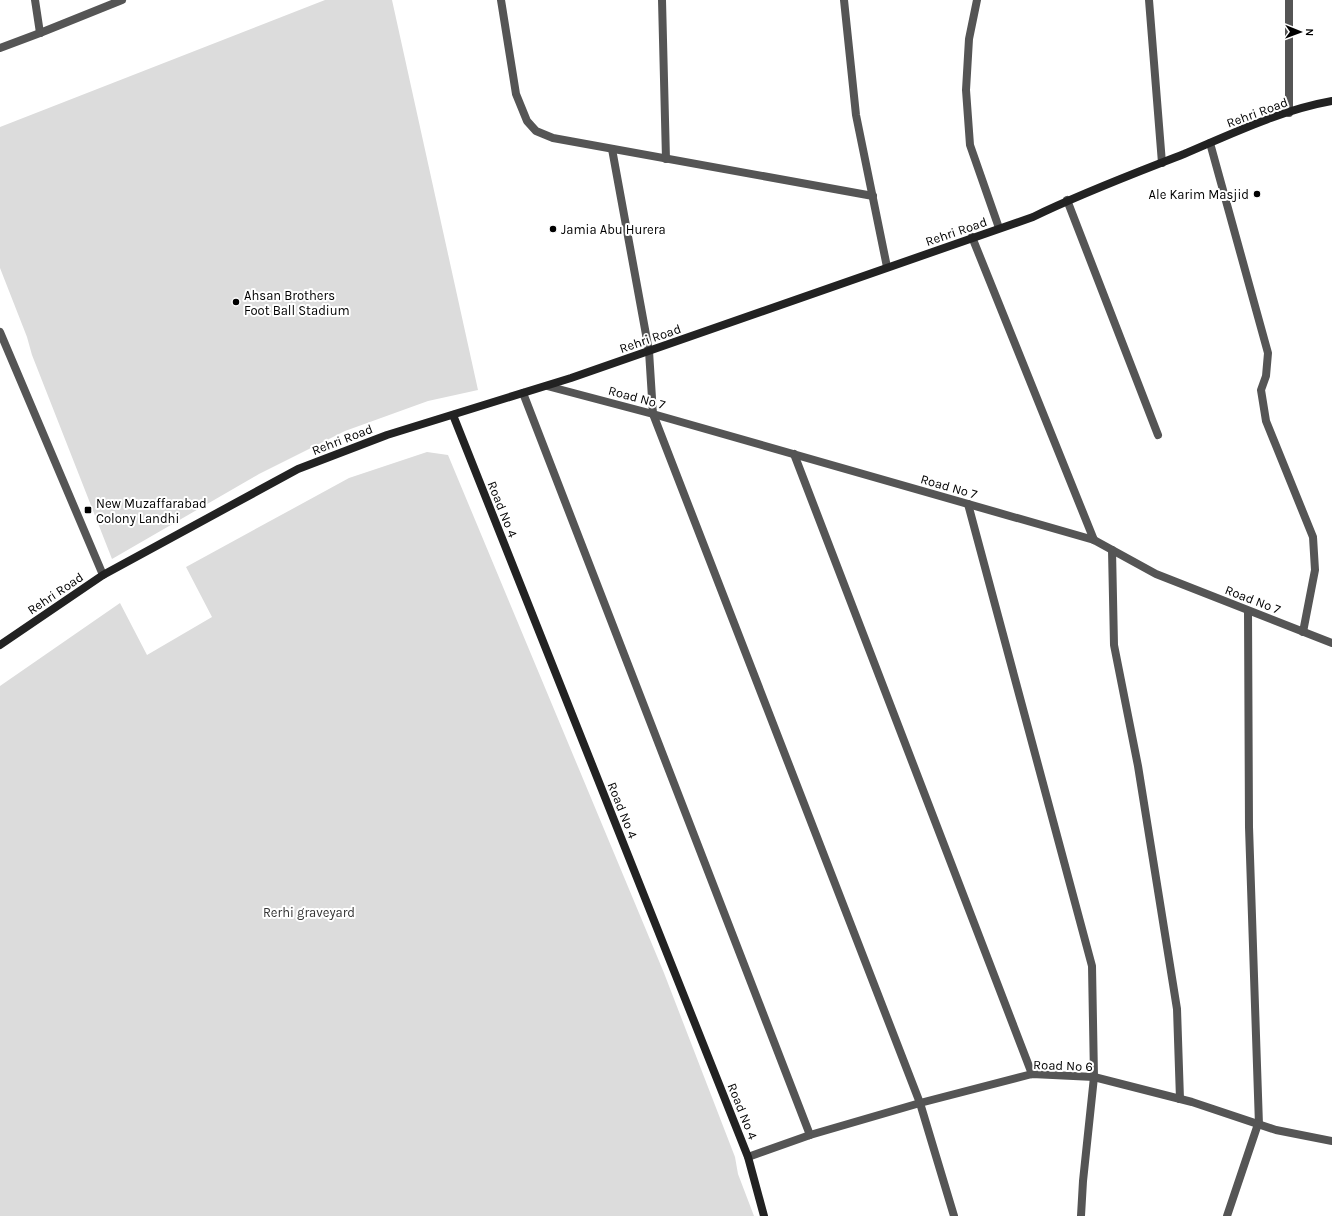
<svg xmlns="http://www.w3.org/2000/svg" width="1332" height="1216" font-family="Karla,sans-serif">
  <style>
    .green { fill: #dcdcdc }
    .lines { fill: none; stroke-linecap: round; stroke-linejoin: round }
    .street { stroke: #555; stroke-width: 8 }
    .secondary { stroke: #222; stroke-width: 8 }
    .poi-dot { fill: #000; stroke: #fff; stroke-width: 1.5 }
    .labels { text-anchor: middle; stroke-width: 4; stroke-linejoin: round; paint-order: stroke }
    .street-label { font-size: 13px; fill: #000; stroke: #fff }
    .poi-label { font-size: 13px; fill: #000; stroke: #fff; text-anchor: start }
    .park-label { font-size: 13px; fill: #333; stroke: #fff }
  </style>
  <rect width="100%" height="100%" fill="#fff"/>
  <!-- green -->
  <g class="green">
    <path d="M 325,0 L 392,0 L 478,390 L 428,401 L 345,431 L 259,474 L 112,559 L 32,355 L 27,337 L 0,268 L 0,127 Z"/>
    <path d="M 427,452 L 448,455 L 664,973 L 735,1157 L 738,1174 L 754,1216 L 0,1216 L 0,686 L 120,603 L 147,655 L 212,617 L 186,567 L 349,478 Z"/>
  </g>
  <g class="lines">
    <!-- street -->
    <g class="street">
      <path d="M 35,0 L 40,33"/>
      <path d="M 501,0 L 516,94 L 527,121 L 536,131 L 553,138 L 873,196"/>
      <path d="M 662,0 L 666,159"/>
      <path d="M 844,0 L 856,115 L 887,267"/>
      <path d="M 977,0 L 969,39 L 966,90 L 970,145 L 999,228"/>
      <path d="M 1149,0 L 1162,163"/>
      <path d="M 0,48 L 40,33 L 122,0"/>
      <path d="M 1289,113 L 1289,0"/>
      <path d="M 1210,143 L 1268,353 L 1266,376 L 1261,390 L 1266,421 L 1313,537 L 1315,570 L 1303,632"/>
      <path d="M 612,149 L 649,351 L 653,414 L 920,1103 L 954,1216"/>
      <path d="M 1067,200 L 1158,435"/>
      <path d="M 972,237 L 1094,540"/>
      <path d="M 0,332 L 103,575"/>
      <path d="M 547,386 L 653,414 L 1094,540 L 1156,574 L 1332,643"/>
      <path d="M 523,393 L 810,1135"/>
      <path d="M 794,454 L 1032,1074"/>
      <path d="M 968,504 L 1092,966 L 1094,1077 L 1083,1181 L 1081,1216"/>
      <path d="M 1112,550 L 1114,645 L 1138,766 L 1177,1009 L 1180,1099"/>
      <path d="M 1248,611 L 1249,827 L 1259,1125"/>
      <path d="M 748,1157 L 810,1135 L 920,1103 L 1032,1074 L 1094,1077 L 1192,1102 L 1276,1130 L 1332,1141"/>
      <path d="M 1227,1216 L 1258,1124"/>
    </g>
    <!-- secondary -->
    <g class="secondary">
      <path d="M 453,415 L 748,1157 L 764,1216"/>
      <path d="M 0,645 L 103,575 L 298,469 L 387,435 L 571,378 L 1033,217 C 1082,193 1133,174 1184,154 C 1231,134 1281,110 1332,101"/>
    </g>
  </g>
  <!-- markers -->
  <g class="poi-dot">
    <circle cx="1257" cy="194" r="4"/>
    <circle cx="553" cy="229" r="4"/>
    <circle cx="236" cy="302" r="4"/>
    <rect x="84" y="506" width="8" height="8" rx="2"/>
  </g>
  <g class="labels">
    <!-- street labels -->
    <g class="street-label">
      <text transform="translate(1257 112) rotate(-20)" y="5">Rehri Road</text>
      <text transform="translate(956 231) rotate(-19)" y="5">Rehri Road</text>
      <text transform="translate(650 338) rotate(-19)" y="5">Rehri Road</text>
      <text transform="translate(637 397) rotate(15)" y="5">Road No 7</text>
      <text transform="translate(342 439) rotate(-21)" y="5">Rehri Road</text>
      <text transform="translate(949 486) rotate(16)" y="5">Road No 7</text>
      <text transform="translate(503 509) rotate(68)" y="5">Road No 4</text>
      <text transform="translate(55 593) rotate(-34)" y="5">Rehri Road</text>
      <text transform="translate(1253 599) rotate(21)" y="5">Road No 7</text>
      <text transform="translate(623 810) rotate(68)" y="5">Road No 4</text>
      <text transform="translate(1063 1065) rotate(2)" y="5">Road No 6</text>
      <text transform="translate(743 1111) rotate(68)" y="5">Road No 4</text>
    </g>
    <!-- poi labels -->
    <g class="poi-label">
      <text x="1249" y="199" text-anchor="end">Ale Karim Masjid</text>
      <text x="561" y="234">Jamia Abu Hurera</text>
      <text x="244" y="300">Ahsan Brothers<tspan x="244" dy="15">Foot Ball Stadium</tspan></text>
      <text x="96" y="508">New Muzaffarabad<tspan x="96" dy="15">Colony Landhi</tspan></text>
    </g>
    <!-- park labels -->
    <g class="park-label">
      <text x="309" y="917">Rerhi graveyard</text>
    </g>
  </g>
  <!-- north arrow -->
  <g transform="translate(1300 32) rotate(91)" stroke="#ffffff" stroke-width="3" paint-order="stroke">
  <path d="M0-3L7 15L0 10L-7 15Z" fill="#000000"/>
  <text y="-6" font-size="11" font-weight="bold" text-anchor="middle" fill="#000000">N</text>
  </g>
</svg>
